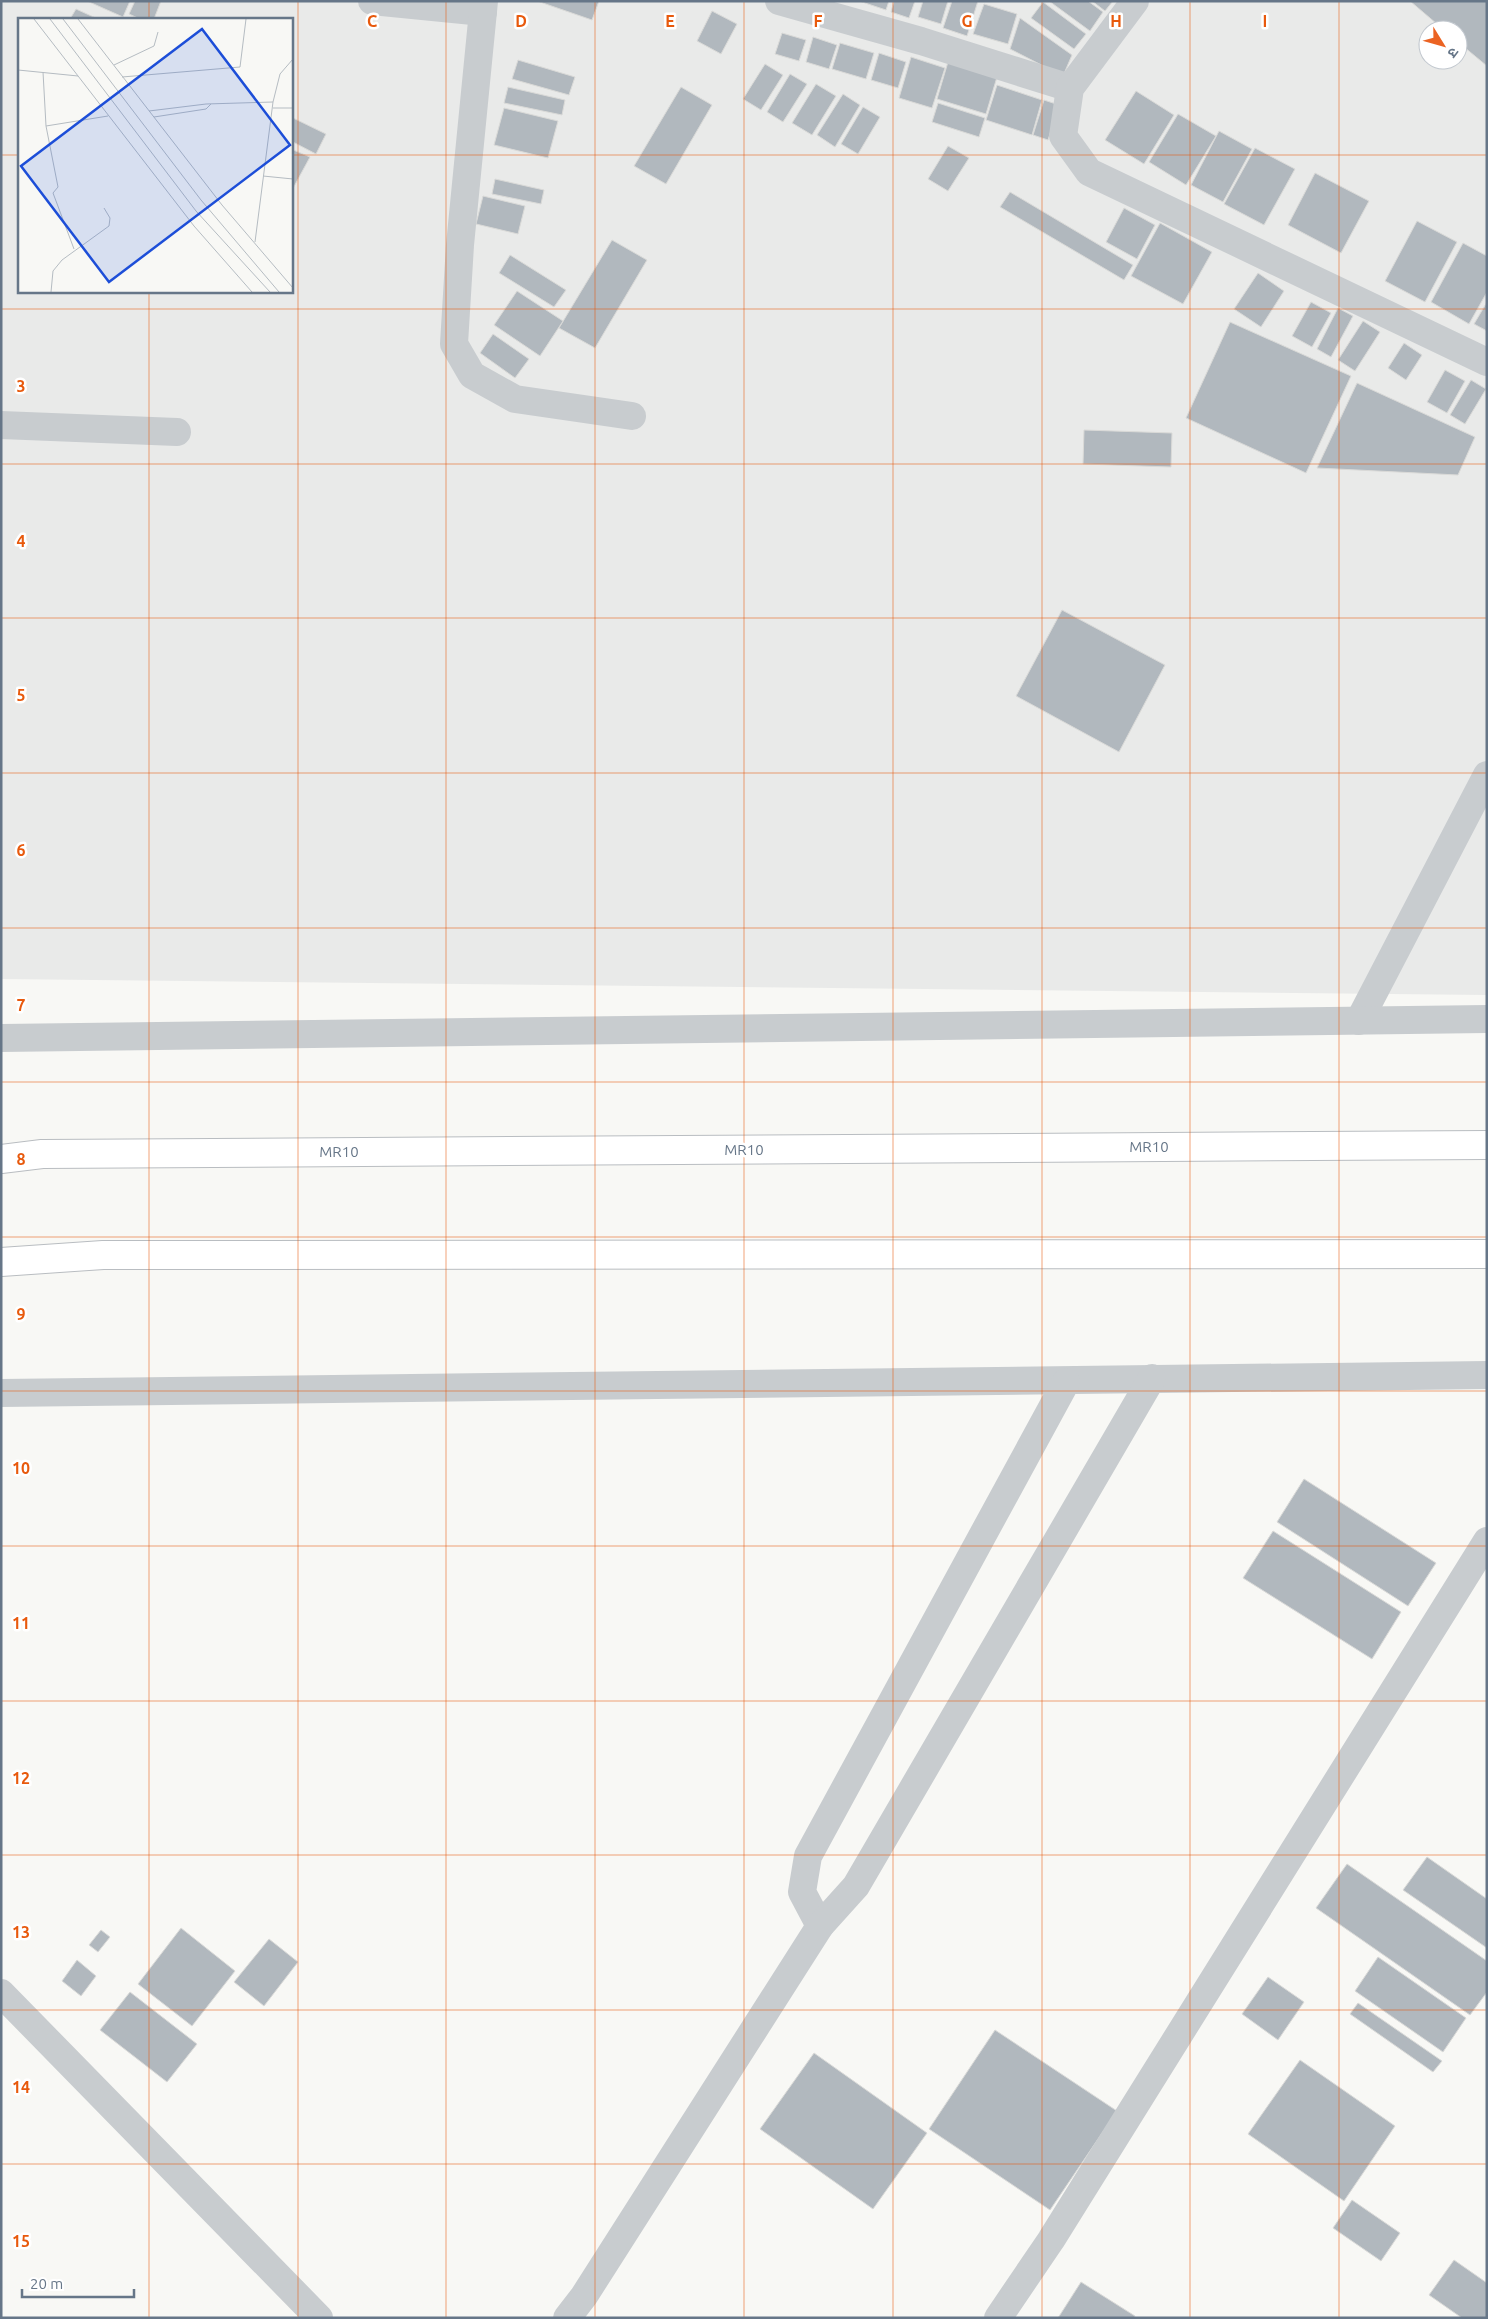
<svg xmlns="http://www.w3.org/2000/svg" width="1488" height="2319" font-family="Ubuntu,'Noto Sans Devanagari',sans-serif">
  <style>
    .built { fill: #e9eae9; fill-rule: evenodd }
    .building { fill: #b1b8be; stroke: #dadad8 }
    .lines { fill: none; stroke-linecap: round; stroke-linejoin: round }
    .major-casing { stroke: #b9bdc1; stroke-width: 30 }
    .minor { stroke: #c8cccf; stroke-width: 28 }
    .major { stroke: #fff; stroke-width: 28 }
    .grid { fill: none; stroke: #e8590c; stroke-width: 1; stroke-opacity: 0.55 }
    .labels { text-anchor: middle; stroke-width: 5; stroke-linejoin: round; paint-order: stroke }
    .street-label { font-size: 15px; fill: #667688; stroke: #fff }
    .inset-road { fill: none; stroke: #b5bcc2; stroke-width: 1 }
    .view { fill: #1d4ed8; fill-opacity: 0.15; stroke: #1d4ed8; stroke-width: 2.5 }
    .inset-edge { fill: none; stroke: #667688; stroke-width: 2.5 }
    .grid-label { font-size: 16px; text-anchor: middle; font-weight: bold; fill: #e8590c; stroke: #fff; stroke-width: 5; stroke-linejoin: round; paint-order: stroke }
  </style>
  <rect width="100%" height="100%" fill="#f8f8f5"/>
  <!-- built -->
  <path class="built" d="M 1,1 L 1487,1 L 1487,995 L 1,979 ZM 19,19 L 291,19 L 291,291 L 19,291 ZM 1428,30 L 1458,30 L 1458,60 L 1428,60 Z"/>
  <!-- building -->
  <g class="building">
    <path d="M 87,1 L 130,1 L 123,17 Z"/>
    <path d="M 135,1 L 161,1 L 154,19 L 140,19 L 129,14 Z"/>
    <path d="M 537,1 L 599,1 L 592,20 Z"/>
    <path d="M 859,1 L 889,1 L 886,10 Z"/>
    <path d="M 894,1 L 915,1 L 909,18 L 891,12 Z"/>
    <path d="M 923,1 L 948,1 L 941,24 L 918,17 Z"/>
    <path d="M 952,1 L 978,1 L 967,36 L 943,28 Z"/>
    <path d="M 1049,1 L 1088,1 L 1103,12 L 1090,31 Z"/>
    <path d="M 1092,1 L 1113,1 L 1105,11 Z"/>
    <path d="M 1410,1 L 1487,1 L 1487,66 L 1458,42 L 1458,30 L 1444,30 Z"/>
    <path d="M 1043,2 L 1086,34 L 1074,49 L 1031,18 Z"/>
    <path d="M 984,4 L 1017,14 L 1008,44 L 973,34 Z"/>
    <path d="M 76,9 L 98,19 L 70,19 Z"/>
    <path d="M 712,11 L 737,24 L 721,54 L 697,41 Z"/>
    <path d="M 1020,18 L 1072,55 L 1063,76 L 1010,49 Z"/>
    <path d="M 782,33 L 806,40 L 799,61 L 775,54 Z"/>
    <path d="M 813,37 L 837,45 L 829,69 L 806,62 Z"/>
    <path d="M 840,43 L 874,53 L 866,79 L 832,69 Z"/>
    <path d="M 879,53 L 906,62 L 898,88 L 871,80 Z"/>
    <path d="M 911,57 L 945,68 L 932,108 L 899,98 Z"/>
    <path d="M 518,60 L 575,77 L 569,95 L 512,79 Z"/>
    <path d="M 948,62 L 997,77 L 986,114 L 937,99 Z"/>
    <path d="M 765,64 L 783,75 L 761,110 L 743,99 Z"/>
    <path d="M 790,74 L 807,84 L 783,122 L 767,112 Z"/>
    <path d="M 816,84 L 836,96 L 812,135 L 792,123 Z"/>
    <path d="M 997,85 L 1042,100 L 1032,135 L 986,120 Z"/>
    <path d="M 508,87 L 565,100 L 562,115 L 504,103 Z"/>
    <path d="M 681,87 L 712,105 L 666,184 L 634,166 Z"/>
    <path d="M 1136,91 L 1174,115 L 1144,164 L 1105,140 Z"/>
    <path d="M 843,94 L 860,105 L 835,147 L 817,135 Z"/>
    <path d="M 1044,100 L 1059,105 L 1048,140 L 1033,135 Z"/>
    <path d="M 938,103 L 985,118 L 979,137 L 932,122 Z"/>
    <path d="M 863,107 L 880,117 L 858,154 L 841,144 Z"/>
    <path d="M 504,108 L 558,121 L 548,158 L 494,145 Z"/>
    <path d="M 1178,114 L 1216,136 L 1186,185 L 1149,162 Z"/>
    <path d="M 291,117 L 326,134 L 316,154 L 291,141 Z"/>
    <path d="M 1219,131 L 1252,149 L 1223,202 L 1191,185 Z"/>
    <path d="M 948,146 L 969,158 L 948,191 L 928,179 Z"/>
    <path d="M 1255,148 L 1295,169 L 1264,225 L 1224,204 Z"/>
    <path d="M 291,149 L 310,157 L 291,192 Z"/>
    <path d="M 1315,173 L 1369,201 L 1341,253 L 1288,225 Z"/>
    <path d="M 495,179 L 544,190 L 541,204 L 492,194 Z"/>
    <path d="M 1010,192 L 1133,265 L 1124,280 L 1000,207 Z"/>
    <path d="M 483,196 L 525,206 L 518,234 L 476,224 Z"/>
    <path d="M 1124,208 L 1155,225 L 1137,259 L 1106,242 Z"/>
    <path d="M 1417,221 L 1457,242 L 1425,302 L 1385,281 Z"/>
    <path d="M 1160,223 L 1212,252 L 1183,304 L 1131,276 Z"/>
    <path d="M 612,240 L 647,260 L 595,348 L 559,328 Z"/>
    <path d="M 1463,243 L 1487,256 L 1487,292 L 1469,324 L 1431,302 Z"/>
    <path d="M 510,255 L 566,290 L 554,307 L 499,273 Z"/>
    <path d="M 1258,273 L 1284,291 L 1261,327 L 1234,309 Z"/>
    <path d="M 517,291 L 563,321 L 540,356 L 494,325 Z"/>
    <path d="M 1311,302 L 1331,313 L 1312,347 L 1292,336 Z"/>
    <path d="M 1487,302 L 1487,331 L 1474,324 Z"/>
    <path d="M 1338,308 L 1353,316 L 1331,357 L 1317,349 Z"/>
    <path d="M 1363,321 L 1380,332 L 1355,371 L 1338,360 Z"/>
    <path d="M 1230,322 L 1351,376 L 1306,473 L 1186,418 Z"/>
    <path d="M 493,334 L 529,359 L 515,378 L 480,353 Z"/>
    <path d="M 1404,343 L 1422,355 L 1406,380 L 1388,368 Z"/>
    <path d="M 1445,370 L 1465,381 L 1447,413 L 1427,402 Z"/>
    <path d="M 1471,380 L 1486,389 L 1465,424 L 1450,415 Z"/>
    <path d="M 1357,383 L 1475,437 L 1458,475 L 1317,468 Z"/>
    <path d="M 1084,430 L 1172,433 L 1171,467 L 1083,464 Z"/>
    <path d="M 1062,610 L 1165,665 L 1119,752 L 1016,696 Z"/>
    <path d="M 1304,1479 L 1436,1563 L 1408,1606 L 1277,1522 Z"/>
    <path d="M 1273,1531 L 1401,1612 L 1372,1659 L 1243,1578 Z"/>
    <path d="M 1427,1857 L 1487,1899 L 1487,1948 L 1403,1890 Z"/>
    <path d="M 1347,1864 L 1487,1961 L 1487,1992 L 1470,2015 L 1316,1908 Z"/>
    <path d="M 181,1928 L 235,1971 L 192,2026 L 138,1984 Z"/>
    <path d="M 101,1930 L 110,1937 L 98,1952 L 89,1945 Z"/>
    <path d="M 269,1939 L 298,1962 L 264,2006 L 234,1982 Z"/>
    <path d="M 1378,1957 L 1466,2018 L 1443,2052 L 1355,1991 Z"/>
    <path d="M 77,1960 L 96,1976 L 81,1996 L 62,1981 Z"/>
    <path d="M 1268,1977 L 1304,2002 L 1278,2040 L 1242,2014 Z"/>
    <path d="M 130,1992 L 197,2044 L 167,2082 L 100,2030 Z"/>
    <path d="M 1358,2003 L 1442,2061 L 1433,2072 L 1350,2014 Z"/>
    <path d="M 995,2030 L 1117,2111 L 1050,2210 L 929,2129 Z"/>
    <path d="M 814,2053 L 927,2133 L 873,2209 L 760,2129 Z"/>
    <path d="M 1300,2060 L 1395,2126 L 1344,2201 L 1248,2134 Z"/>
    <path d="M 1352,2200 L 1400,2233 L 1381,2261 L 1333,2228 Z"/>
    <path d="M 1454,2260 L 1487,2283 L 1487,2318 L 1462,2318 L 1429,2295 Z"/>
    <path d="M 1081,2282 L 1135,2316 L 1134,2318 L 1058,2318 Z"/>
  </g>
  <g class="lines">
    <defs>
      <g id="major">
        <path d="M 1,1159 L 42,1154 L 1487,1145"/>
        <path d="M 1,1262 L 103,1255 L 1487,1254"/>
      </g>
    </defs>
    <!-- major casing -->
    <use href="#major" class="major-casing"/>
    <!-- minor -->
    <g class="minor">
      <path d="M 372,1 L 483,12"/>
      <path d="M 484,1 L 460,245 L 454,344 L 472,375 L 515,399 L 632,416"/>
      <path d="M 779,1 L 921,41 L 1070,88"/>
      <path d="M 1135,1 L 1070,88 L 1063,136 L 1089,172 L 1487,362"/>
      <path d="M 1,425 L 177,432"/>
      <path d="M 1359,1021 L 1487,775"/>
      <path d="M 1,1038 L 1487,1019"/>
      <path d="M 1,1393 L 1487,1375"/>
      <path d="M 820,1926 L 802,1892 L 808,1856 L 1066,1382"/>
      <path d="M 1,1993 L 319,2318"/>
      <path d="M 567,2318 L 584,2296 L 820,1926 L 856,1886 L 1152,1378"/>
      <path d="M 998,2318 L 1051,2240 L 1487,1541"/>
    </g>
    <!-- major -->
    <use href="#major" class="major"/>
  </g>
  <!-- grid -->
  <path class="grid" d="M 149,1 L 149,19M 298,1 L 298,2318M 446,1 L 446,2318M 595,1 L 595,2318M 744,1 L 744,2318M 893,1 L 893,2318M 1042,1 L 1042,2318M 1190,1 L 1190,2318M 1339,1 L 1339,2318M 1,155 L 19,155M 291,155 L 1487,155M 149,291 L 149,2318M 1,309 L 1487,309M 1,464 L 1487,464M 1,618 L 1487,618M 1,773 L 1487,773M 1,928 L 1487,928M 1,1082 L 1487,1082M 1,1237 L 1487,1237M 1,1391 L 1487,1391M 1,1546 L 1487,1546M 1,1701 L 1487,1701M 1,1855 L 1487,1855M 1,2010 L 1487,2010M 1,2164 L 1487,2164"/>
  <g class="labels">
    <!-- street labels -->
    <g class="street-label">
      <text x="1149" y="1152">MR10</text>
      <text x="744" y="1155">MR10</text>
      <text x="339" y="1157">MR10</text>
    </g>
  </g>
  <!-- overview -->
  <g transform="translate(18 18)">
    <rect width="275" height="275" fill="#f8f8f5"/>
    <path class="inset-road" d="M 16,1 L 176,208 L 234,274M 32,1 L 178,193 L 252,274M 45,1 L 183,182 L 261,274M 60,1 L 204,187 L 275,270M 96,47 L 136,28 L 140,14M 0,52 L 60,58M 25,54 L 28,108 L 40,169 L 35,175 L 56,231M 104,59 L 222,49 L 228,1M 255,90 L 275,90M 131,93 L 188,86 L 255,84M 136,99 L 188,91 L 193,86M 28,108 L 90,98M 245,158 L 275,161M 237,224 L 255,84 L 262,56 L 275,41M 33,274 L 35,253 L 44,242 L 91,208 L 92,200 L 86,190"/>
    <path class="view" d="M 184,11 L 272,127 L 91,264 L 3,148 Z"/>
    <rect width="275" height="275" class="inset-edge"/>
  </g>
  <g class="grid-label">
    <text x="372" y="27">C</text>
    <text x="521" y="27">D</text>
    <text x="670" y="27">E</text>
    <text x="818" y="27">F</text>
    <text x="967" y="27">G</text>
    <text x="1116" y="27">H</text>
    <text x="1265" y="27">I</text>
    <text x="21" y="392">3</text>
    <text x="21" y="547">4</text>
    <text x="21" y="701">5</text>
    <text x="21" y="856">6</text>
    <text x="21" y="1011">7</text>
    <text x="21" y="1165">8</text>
    <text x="21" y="1320">9</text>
    <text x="21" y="1474">10</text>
    <text x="21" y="1629">11</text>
    <text x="21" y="1784">12</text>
    <text x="21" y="1938">13</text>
    <text x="21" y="2093">14</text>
    <text x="21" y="2247">15</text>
  </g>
  <!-- border -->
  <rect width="1488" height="2319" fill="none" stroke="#667688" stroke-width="5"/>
  <!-- north arrow -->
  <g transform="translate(1443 45) rotate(127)"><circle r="24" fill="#ffffff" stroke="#c2c8cf"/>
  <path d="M0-4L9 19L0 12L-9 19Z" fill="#eb6323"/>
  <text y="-8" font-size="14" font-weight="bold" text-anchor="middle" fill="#667688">उ</text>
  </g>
  <!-- scale -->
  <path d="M22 2289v8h112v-8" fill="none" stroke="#667688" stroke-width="2.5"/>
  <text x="30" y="2289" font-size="15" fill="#667688" stroke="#ffffff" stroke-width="4" paint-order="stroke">20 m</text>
</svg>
